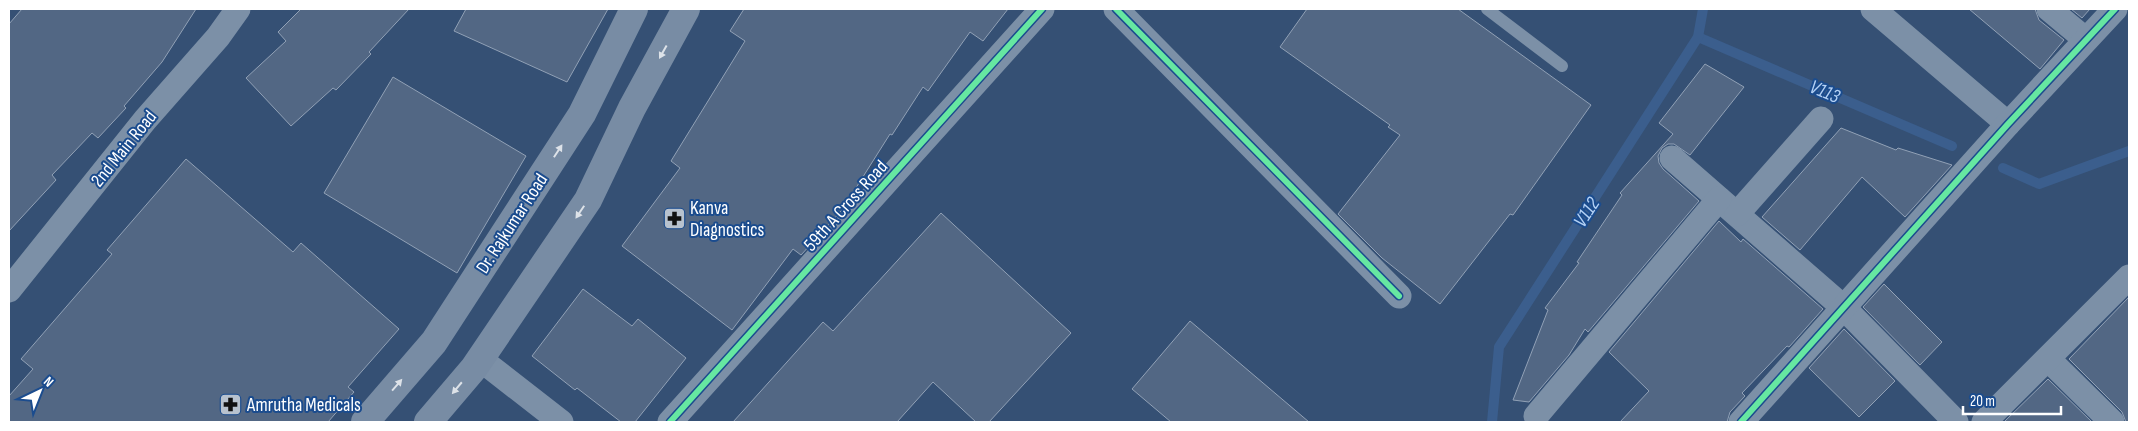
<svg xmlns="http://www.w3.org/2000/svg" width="2138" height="431" font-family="'Sofia Sans Condensed',sans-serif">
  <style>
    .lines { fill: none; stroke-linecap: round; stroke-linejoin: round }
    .stream { stroke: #3b5e8d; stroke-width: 10 }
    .building { fill: #526784; stroke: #91a1b6 }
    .service { stroke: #7c90a7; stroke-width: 12 }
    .minor { stroke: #7c90a7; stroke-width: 25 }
    .secondary { stroke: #788ca4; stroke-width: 28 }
    .cycleway-casing { stroke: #1b4c8e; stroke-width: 9 }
    .cycleway { stroke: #66e7a1; stroke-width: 6 }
    .oneway { fill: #dde2e8 }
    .labels { text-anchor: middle; stroke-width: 4; stroke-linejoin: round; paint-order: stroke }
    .street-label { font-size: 19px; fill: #fff; stroke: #1b4c8e }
    .poi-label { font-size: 19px; fill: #fff; stroke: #1b4c8e; text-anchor: start }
    .water-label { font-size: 20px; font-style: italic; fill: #b4d1f5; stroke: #1b4c8e }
  </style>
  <rect width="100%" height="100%" fill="#355074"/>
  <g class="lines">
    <!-- stream -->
    <g class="stream">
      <path d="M 1698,37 L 1952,146"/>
      <path d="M 2003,168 L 2039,184 L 2129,151"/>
      <path d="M 1492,422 L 1499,347 L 1698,37 L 1703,9"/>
    </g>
  </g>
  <!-- building -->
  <g class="building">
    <path d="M 22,9 L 196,9 L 162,62 L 124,106 L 126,108 L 98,138 L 92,133 L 52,175 L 56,180 L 9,231 L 9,24 Z"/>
    <path d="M 301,9 L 409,9 L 369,52 L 371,54 L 336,90 L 333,88 L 291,126 L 246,78 L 286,41 L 278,32 Z"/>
    <path d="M 466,9 L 608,9 L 567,82 L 454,31 Z"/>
    <path d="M 744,9 L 1008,9 L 983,41 L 970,32 L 928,91 L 923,87 L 892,135 L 890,134 L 842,210 L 801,255 L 793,249 L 732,330 L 622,246 L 680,168 L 671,161 L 745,41 L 730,31 Z"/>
    <path d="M 1307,9 L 1458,9 L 1591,105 L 1513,215 L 1510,214 L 1440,304 L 1382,258 L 1338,214 L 1400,135 L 1388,127 L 1390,125 L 1280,47 Z"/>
    <path d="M 1969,9 L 2035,9 L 2039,20 L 2064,40 L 2040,69 Z"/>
    <path d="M 2071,9 L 2090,9 L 2082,18 Z"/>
    <path d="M 1705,64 L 1744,87 L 1690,155 L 1674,144 L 1668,144 L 1662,148 L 1658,156 L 1659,163 L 1663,169 L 1699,201 L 1588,332 L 1585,329 L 1569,355 L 1529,402 L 1513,400 L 1548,310 L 1545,308 L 1579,263 L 1577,262 L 1622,195 L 1620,193 L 1673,134 L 1659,123 Z"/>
    <path d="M 393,77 L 526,156 L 457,273 L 324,193 Z"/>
    <path d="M 1841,128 L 1896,150 L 1898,148 L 1952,165 L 1905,217 L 1862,177 L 1800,250 L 1762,217 Z"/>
    <path d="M 186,159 L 293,252 L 301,243 L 399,329 L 348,387 L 354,392 L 328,422 L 9,422 L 9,396 L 33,369 L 21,359 L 112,254 L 107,250 Z"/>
    <path d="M 941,213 L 1071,333 L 989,422 L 976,422 L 933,382 L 897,422 L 733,422 L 823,322 L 833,331 Z"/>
    <path d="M 1719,221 L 1741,242 L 1743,239 L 1823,309 L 1789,347 L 1787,346 L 1742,393 L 1745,396 L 1730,412 L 1727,422 L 1620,422 L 1649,391 L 1609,352 Z"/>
    <path d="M 1884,284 L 1942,342 L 1920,365 L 1863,307 Z"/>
    <path d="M 583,289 L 632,326 L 638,319 L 686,358 L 635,422 L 621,422 L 577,388 L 575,390 L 532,356 Z"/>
    <path d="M 2129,297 L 2129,422 L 2126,422 L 2122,412 L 2069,359 Z"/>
    <path d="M 1190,321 L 1309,422 L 1171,422 L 1132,389 Z"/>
    <path d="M 1844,329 L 1895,381 L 1859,417 L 1809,368 Z"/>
    <path d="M 2048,379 L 2092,422 L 2004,422 Z"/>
  </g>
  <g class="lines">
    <!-- service -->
    <path class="service" d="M 1487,9 L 1562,66"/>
    <!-- minor -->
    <g class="minor">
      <path d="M 1116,9 L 1399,296"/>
      <path d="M 1873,9 L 2008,124"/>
      <path d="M 2049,9 L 2085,39"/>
      <path d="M 1672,158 L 1843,307 L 1956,422"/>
      <path d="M 1737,214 L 1821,119"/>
      <path d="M 9,290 L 145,120 L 218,37 L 238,9"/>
      <path d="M 480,359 L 561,422"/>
      <path d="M 2048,359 L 2112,422"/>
      <path d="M 1536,416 L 1719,199"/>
      <path d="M 670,422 L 1042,9"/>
      <path d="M 1741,422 L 2008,124 L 2115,9"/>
      <path d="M 1984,422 L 2129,277"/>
    </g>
    <!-- secondary -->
    <g class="secondary">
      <path d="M 365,422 L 434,342 L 582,114 L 634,9"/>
      <path d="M 428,422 L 474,368 L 588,200 L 632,108 L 686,9"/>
    </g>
    <defs>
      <g id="cycleway">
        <path d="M 1116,9 L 1399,296"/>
        <path d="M 670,422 L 1042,9"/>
        <path d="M 1741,422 L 2008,124 L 2115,9"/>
      </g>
    </defs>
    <!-- cycleway casing -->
    <use href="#cycleway" class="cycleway-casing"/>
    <!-- cycleway -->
    <use href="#cycleway" class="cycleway"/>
  </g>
  <!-- one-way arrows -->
  <defs><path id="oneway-solid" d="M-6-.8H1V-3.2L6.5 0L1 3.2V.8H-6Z" transform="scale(1.25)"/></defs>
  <g class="oneway">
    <use href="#oneway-solid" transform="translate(663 52) rotate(119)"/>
    <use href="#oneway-solid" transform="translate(558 151) rotate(-57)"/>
    <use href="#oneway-solid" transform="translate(580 212) rotate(124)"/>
    <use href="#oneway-solid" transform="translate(397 385) rotate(-49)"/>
    <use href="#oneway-solid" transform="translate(457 388) rotate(130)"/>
  </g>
  <!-- icons -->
  <defs>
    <symbol id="pharmacy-square" viewBox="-11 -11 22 22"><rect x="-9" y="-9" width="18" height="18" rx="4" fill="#b8c2ce" stroke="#1b4c8e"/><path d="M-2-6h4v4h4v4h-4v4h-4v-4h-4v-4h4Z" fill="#111"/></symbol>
  </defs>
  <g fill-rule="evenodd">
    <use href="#pharmacy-square" x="662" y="206" width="25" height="25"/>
    <use href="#pharmacy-square" x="218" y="392" width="25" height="25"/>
  </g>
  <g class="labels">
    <!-- street labels -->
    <g class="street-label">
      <text transform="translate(123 148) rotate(-51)" y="7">2nd Main Road</text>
      <text transform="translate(845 205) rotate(-48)" y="7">59th A Cross Road</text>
      <text transform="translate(511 223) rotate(-57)" y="7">Dr. Rajkumar Road</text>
    </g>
    <!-- poi labels -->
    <g class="poi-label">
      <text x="690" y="214">Kanva<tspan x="690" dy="22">Diagnostics</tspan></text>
      <text x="247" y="411">Amrutha Medicals</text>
    </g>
    <!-- water labels -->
    <g class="water-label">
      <text transform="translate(1825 91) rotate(23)" y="7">V113</text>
      <text transform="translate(1586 212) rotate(-57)" y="7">V112</text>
    </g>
  </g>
  <!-- border -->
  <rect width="2138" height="431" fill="none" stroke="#ffffff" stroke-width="20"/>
  <!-- north arrow -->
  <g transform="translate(40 391) rotate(43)" stroke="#1b4c8e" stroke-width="4" paint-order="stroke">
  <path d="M0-4L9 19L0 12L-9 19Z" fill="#ffffff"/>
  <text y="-8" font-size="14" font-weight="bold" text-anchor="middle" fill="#ffffff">N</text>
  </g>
  <!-- scale -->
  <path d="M1963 406v8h98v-8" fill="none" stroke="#ffffff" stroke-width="2.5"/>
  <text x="1970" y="406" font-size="15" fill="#ffffff" stroke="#1b4c8e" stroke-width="4" paint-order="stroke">20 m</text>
</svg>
